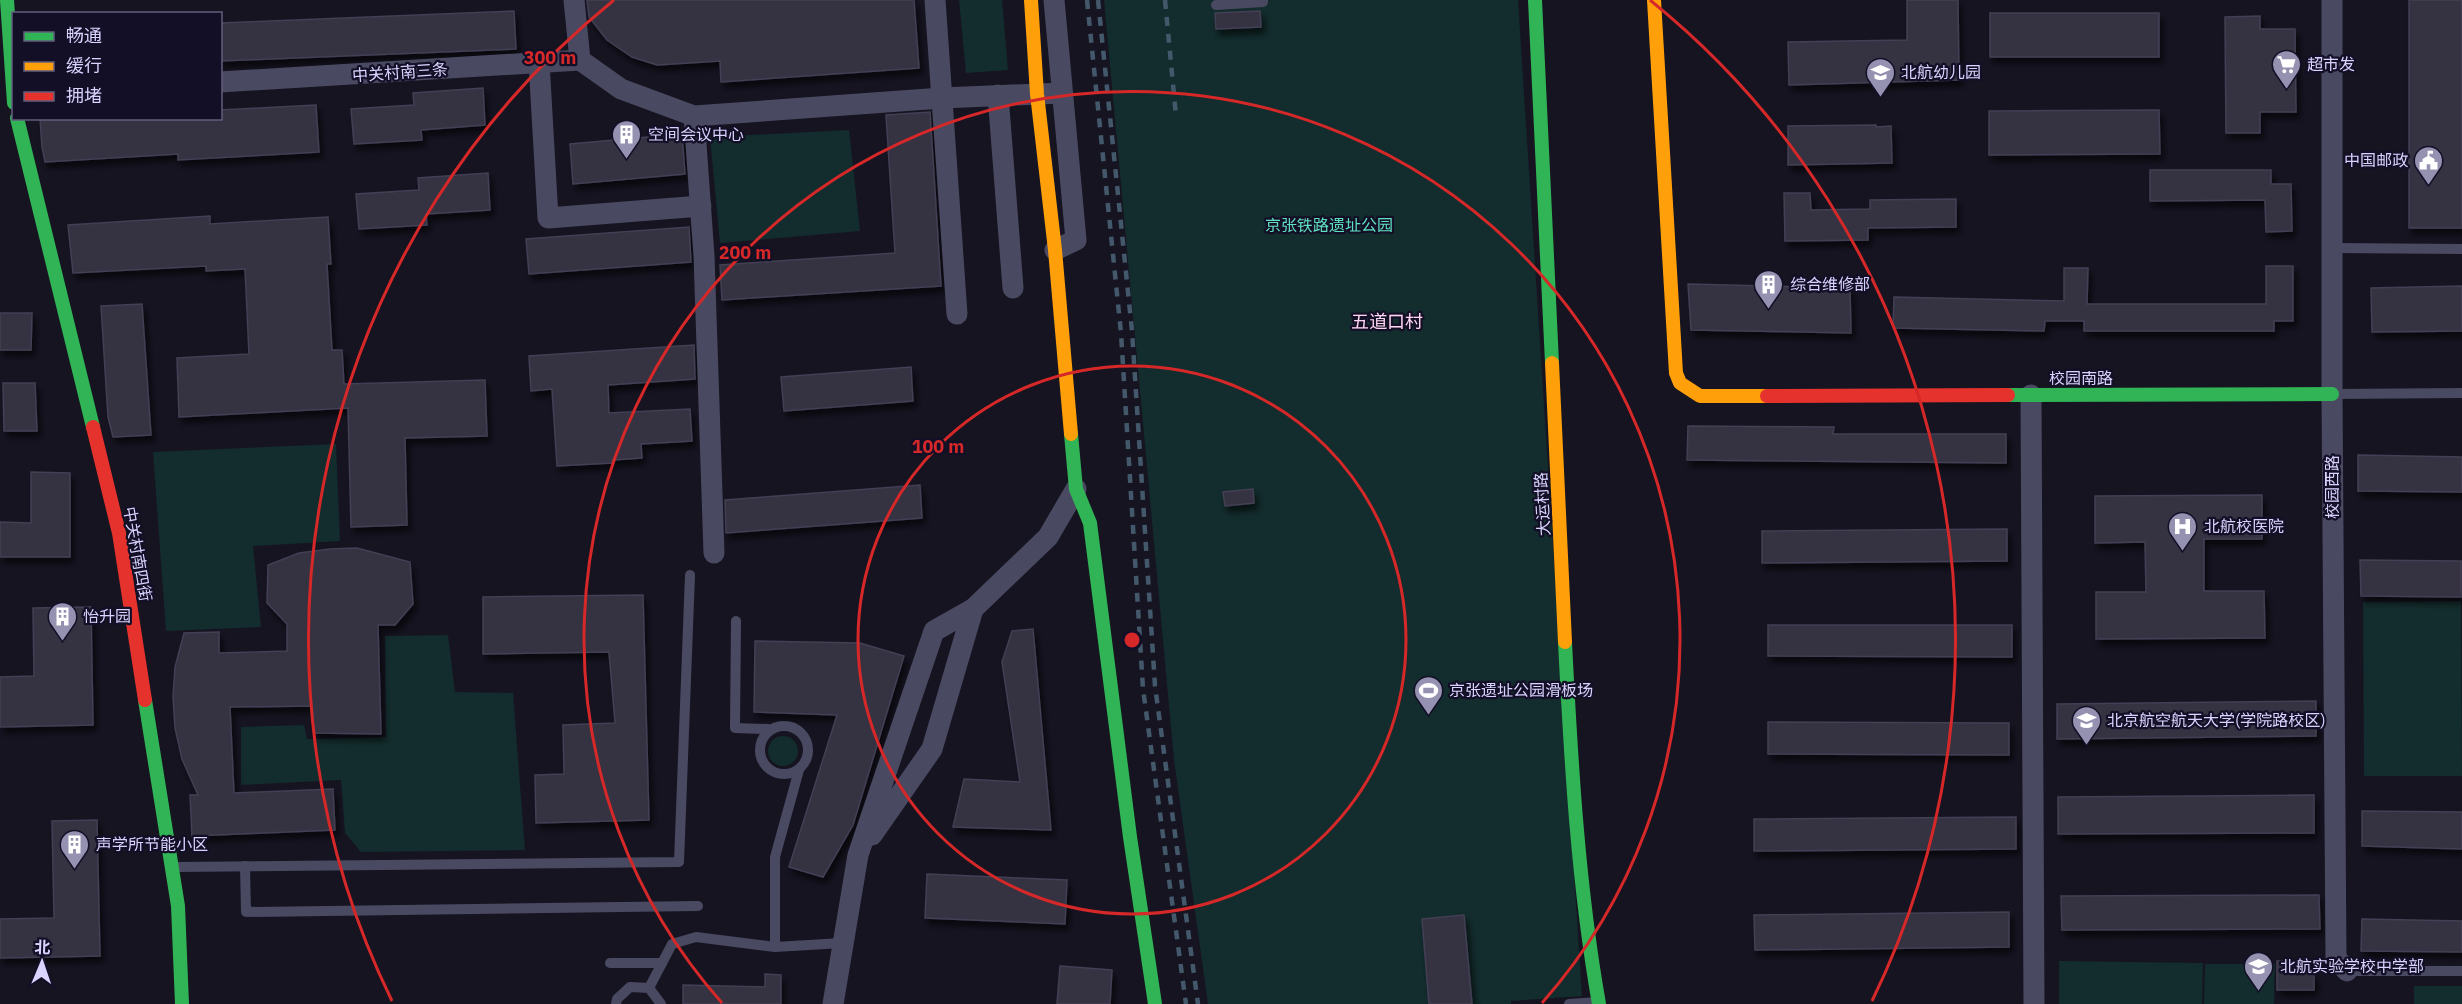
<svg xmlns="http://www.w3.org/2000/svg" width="2462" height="1004" font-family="'IBM Plex Sans','Noto Sans SC',sans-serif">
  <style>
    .green { fill: #132c2d }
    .building { fill: #343243; stroke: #433f54; stroke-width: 1.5; filter: url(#shadow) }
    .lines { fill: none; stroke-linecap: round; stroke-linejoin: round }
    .lane { stroke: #4a4962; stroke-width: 10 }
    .street { stroke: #4a4962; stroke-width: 21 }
    .fast { stroke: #30b455; stroke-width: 14 }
    .slow { stroke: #ff9f0a; stroke-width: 14 }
    .jam { stroke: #e5322d; stroke-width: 14 }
    .rail { stroke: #43596b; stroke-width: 4.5; stroke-dasharray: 9 8; stroke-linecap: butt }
    .ring { fill: none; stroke: #d62828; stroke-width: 3 }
    .labels { text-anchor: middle; stroke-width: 4.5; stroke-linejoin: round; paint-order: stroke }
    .poi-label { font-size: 16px; fill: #d9d4ff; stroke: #130f26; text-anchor: start }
    .street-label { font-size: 16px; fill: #d9d4ff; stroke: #130f26 }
    .park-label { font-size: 16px; fill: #5fe0c0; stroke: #130f26 }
    .neighbourhood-label { font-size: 18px; fill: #ffd6f0; stroke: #130f26 }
    .centre { fill: #d62828; stroke: #130f26; stroke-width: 3 }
    .ring-label { font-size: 18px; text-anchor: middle; font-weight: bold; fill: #d62828; stroke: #130f26; stroke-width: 4.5; stroke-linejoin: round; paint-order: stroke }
  </style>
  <defs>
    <filter id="shadow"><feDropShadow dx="3.5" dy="6" stdDeviation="3" flood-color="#0009"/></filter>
  </defs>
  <rect width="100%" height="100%" fill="#161421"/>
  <!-- green -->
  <g class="green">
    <path d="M 959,0 L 1002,0 L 1008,70 L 966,73 Z"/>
    <path d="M 1104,0 L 1518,0 L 1582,996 L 1511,1001 L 1511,1004 L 1208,1004 L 1174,760 Z"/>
    <path d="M 849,130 L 860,231 L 720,243 L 710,137 Z"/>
    <path d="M 336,444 L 340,541 L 253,546 L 261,627 L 166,631 L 153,452 Z"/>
    <path d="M 2461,601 L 2462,776 L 2364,776 L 2363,602 Z"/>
    <path d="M 448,635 L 455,692 L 513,693 L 525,850 L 361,852 L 345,833 L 341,780 L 241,785 L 241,727 L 304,725 L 307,739 L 386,737 L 385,636 Z"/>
    <circle cx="783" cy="751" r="15"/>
    <path d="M 2059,961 L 2203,963 L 2202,1004 L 2059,1004 Z"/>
    <path d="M 2205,964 L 2275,964 L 2274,1004 L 2204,1004 Z"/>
    <rect x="2414" y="986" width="48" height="18"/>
  </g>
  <!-- building -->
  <g class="building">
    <path d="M 587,0 L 914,0 L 919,68 L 721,82 L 720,61 L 657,65 L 632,57 L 607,40 L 589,17 Z"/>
    <path d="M 1907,0 L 1958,0 L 1959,80 L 1789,85 L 1788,42 L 1907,40 Z"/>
    <rect x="2409" y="0" width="53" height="228"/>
    <path d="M 514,11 L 516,49 L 220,61 L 220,23 Z"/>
    <path d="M 1260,11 L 1261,27 L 1216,29 L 1215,13 Z"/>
    <rect x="1990" y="13" width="169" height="44"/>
    <path d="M 2260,16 L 2260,29 L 2295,29 L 2296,112 L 2260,112 L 2260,133 L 2226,133 L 2225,17 Z"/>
    <path d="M 483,88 L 485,125 L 421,130 L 422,140 L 354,144 L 351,109 L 414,105 L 413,93 Z"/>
    <path d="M 316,105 L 319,152 L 178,160 L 178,154 L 45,162 L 42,147 L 40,118 L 220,118 L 220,110 Z"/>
    <path d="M 2159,110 L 2160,154 L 1989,155 L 1989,111 Z"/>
    <path d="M 930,112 L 941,286 L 722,300 L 720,265 L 895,253 L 886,115 Z"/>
    <path d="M 1876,125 L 1876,127 L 1891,126 L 1892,163 L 1788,165 L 1788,126 Z"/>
    <path d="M 682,134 L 685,174 L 573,184 L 570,144 Z"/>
    <path d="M 2150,170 L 2271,170 L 2271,184 L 2291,184 L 2292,231 L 2266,232 L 2265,200 L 2150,201 Z"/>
    <path d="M 488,173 L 490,210 L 426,214 L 427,225 L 359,229 L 356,194 L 419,190 L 418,178 Z"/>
    <path d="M 1784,193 L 1810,193 L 1811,210 L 1870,209 L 1870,200 L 1956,199 L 1956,227 L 1868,228 L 1868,240 L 1785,241 Z"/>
    <path d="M 210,216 L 210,224 L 328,217 L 331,264 L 327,264 L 332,350 L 342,350 L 344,384 L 485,380 L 487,436 L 405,438 L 407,525 L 351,527 L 348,408 L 179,417 L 177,358 L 249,354 L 245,269 L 206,271 L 206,266 L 73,273 L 68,225 Z"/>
    <path d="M 689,227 L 691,262 L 529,274 L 526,239 Z"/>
    <path d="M 2266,266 L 2293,266 L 2293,321 L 2274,321 L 2274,331 L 2084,331 L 2084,321 L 2045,321 L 2044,331 L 1893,328 L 1894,297 L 2064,301 L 2064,268 L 2088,268 L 2087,304 L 2266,304 Z"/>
    <path d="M 1688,284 L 1850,288 L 1851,333 L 1691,330 Z"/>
    <path d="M 2462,286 L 2462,331 L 2372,332 L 2371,288 Z"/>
    <path d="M 142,304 L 151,435 L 113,437 L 108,417 L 101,306 Z"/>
    <path d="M 0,313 L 32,313 L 31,350 L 0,350 Z"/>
    <path d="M 694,345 L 695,379 L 608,385 L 609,413 L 690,409 L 692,441 L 641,444 L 642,458 L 612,460 L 612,463 L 557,466 L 552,389 L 531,391 L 529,356 Z"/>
    <path d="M 911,367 L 913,401 L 784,411 L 781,377 Z"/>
    <path d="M 3,383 L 35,383 L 37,431 L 4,431 Z"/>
    <path d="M 1688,426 L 1834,427 L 1833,434 L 2006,434 L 2006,463 L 1687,460 Z"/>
    <path d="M 2358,455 L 2462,457 L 2462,492 L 2358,491 Z"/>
    <path d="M 31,472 L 70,473 L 70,557 L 0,557 L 0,522 L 31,523 Z"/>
    <path d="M 920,485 L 922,518 L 726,533 L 725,500 Z"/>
    <path d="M 1253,489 L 1254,503 L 1225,506 L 1223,492 Z"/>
    <path d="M 2262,495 L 2262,539 L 2204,539 L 2204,591 L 2264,591 L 2265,638 L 2096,639 L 2096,592 L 2146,592 L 2145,542 L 2095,543 L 2095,496 Z"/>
    <path d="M 2007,529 L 2007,561 L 1762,563 L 1762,531 Z"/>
    <path d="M 357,548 L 410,562 L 413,604 L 395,625 L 378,625 L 381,734 L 314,733 L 312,706 L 230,707 L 234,793 L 333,789 L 335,830 L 192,836 L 190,795 L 198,795 L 182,759 L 175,728 L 173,697 L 175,667 L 184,633 L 219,632 L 219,653 L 287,651 L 287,624 L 267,603 L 268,565 L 299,553 L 330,549 Z"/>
    <path d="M 2360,560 L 2461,561 L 2461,597 L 2361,596 Z"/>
    <path d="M 643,595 L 649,820 L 536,823 L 535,775 L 564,774 L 563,725 L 615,723 L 609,652 L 483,654 L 483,597 Z"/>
    <path d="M 91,607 L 93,725 L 0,727 L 0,677 L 34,676 L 33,608 Z"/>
    <path d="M 1768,625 L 2012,625 L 2012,657 L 1768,656 Z"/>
    <path d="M 1033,629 L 1051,830 L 953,827 L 964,779 L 1020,782 L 1002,662 L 1012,631 Z"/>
    <path d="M 755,641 L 860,643 L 904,656 L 853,825 L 823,877 L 789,867 L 837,715 L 754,712 Z"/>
    <path d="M 2316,701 L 2316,736 L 2057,739 L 2057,704 Z"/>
    <path d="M 1768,722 L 2009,723 L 2009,755 L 1768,754 Z"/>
    <path d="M 2314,795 L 2314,833 L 2058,834 L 2058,797 Z"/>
    <path d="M 2362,811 L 2462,812 L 2462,849 L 2362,846 Z"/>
    <path d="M 2016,817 L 2016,849 L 1754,851 L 1754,819 Z"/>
    <path d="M 97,820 L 100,956 L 0,958 L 0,919 L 54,918 L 52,821 Z"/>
    <path d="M 927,874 L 1067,880 L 1065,924 L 925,918 Z"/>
    <path d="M 2319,895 L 2320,929 L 2062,930 L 2061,896 Z"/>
    <path d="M 2009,912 L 2009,947 L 1755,950 L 1754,915 Z"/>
    <path d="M 1464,915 L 1472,1004 L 1429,1004 L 1422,919 Z"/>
    <path d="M 2362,919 L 2462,921 L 2462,952 L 2361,951 Z"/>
    <path d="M 2277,961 L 2307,961 L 2307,972 L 2314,973 L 2314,990 L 2277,990 Z"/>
    <path d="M 1060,966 L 1112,970 L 1110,1004 L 1057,1004 Z"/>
    <path d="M 765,974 L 781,975 L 781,1004 L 683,1004 L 683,985 L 765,987 Z"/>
  </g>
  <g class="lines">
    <!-- lane -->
    <g class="lane">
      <path d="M 1216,5 L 1263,2 L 1263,0"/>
      <path d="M 2333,248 L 2462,249"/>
      <path d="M 2335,394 L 2462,393"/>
      <path d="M 736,621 L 735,728 L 768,729"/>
      <circle cx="784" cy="750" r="24"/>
      <path d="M 245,866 L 246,912 L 698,906"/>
      <path d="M 175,867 L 679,862 L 690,575"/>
      <path d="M 775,947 L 775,857 L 799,770"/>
      <path d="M 610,963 L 662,963"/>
      <path d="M 2347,971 L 2462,971"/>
      <path d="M 649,988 L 672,944 L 696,937 L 775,947 L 842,943"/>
      <path d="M 616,1004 L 617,999 L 630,987 L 649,988 L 661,1004"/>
      <path d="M 1569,1004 L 1598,1002"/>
    </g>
    <!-- street -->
    <g class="street">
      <path d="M 574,0 L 580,60 L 621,89 L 694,116 L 942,98 L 1062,93"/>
      <path d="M 935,0 L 957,314"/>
      <path d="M 1054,0 L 1076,240 L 1055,250"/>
      <path d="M 2332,0 L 2332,394 L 2336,958 L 2347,971"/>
      <path d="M 539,62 L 548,218 L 701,206"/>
      <path d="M 220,82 L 580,60"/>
      <path d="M 998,95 L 1013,288"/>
      <path d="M 694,116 L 704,256 L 714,553"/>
      <path d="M 2031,395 L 2034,1004"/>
      <path d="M 872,835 L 932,749 L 973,609"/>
      <path d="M 833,1004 L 858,855 L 934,631 L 973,609 L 1048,537 L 1076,489"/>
    </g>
    <!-- fast -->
    <g class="fast">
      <path d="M 7,0 L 14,103"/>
      <path d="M 1535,0 L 1552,363"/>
      <path d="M 17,118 L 93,427"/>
      <path d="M 2008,395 L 2332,394"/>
      <path d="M 1071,434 L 1076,489 L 1090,523 L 1130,837 L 1155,1004"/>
      <path d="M 1565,642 C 1571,762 1578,885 1599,1004"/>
      <path d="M 145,700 L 178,906 L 182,1004"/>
    </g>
    <!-- slow -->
    <g class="slow">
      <path d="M 1031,0 L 1037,94 L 1055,250 L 1071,434"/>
      <path d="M 1654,0 L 1676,373 L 1680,383 L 1700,396 L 1767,396"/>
      <path d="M 1552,363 L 1565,642"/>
    </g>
    <!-- jam -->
    <g class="jam">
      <path d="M 1767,396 L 2008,395"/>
      <path d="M 93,427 L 119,533 L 145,700"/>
    </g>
    <!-- rail -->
    <g class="rail">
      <path d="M 1087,0 L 1121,333 L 1143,689 L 1186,1004"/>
      <path d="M 1098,0 L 1132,331 L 1155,686 L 1198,1004"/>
      <path d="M 1165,0 L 1176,116"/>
    </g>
  </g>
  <!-- distance rings -->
  <g class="ring">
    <circle cx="1132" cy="640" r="274"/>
    <path d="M722 1003A548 548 0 1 1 1542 1003"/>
    <path d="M392 1001A823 823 0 0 1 614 0M1650 0A823 823 0 0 1 1872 1001"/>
  </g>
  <!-- icons -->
  <defs>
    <symbol id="supermarket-pin" viewBox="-11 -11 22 30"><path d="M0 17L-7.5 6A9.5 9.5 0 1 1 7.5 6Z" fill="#9591b1" stroke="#130f26"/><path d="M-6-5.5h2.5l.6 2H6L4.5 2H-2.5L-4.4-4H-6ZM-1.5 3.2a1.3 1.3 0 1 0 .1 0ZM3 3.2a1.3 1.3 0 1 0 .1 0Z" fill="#fff"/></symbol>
    <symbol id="school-pin" viewBox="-11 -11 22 30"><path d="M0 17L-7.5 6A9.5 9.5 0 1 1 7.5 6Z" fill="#9591b1" stroke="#130f26"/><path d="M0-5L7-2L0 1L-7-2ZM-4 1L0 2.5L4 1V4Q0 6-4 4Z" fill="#fff"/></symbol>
    <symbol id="building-pin" viewBox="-11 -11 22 30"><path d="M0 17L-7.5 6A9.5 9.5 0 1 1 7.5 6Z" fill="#9591b1" stroke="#130f26"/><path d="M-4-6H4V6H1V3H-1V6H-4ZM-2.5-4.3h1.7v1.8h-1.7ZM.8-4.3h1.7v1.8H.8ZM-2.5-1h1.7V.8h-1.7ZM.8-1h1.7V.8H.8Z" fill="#fff"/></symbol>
    <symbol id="civic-pin" viewBox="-11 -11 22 30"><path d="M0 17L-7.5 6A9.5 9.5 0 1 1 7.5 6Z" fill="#9591b1" stroke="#130f26"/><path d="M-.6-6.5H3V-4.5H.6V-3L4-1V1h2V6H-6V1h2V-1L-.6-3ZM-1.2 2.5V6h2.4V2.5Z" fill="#fff"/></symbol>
    <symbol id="hospital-pin" viewBox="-11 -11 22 30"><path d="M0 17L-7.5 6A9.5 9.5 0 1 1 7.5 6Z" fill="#9591b1" stroke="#130f26"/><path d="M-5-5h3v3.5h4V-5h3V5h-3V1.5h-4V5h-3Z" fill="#fff"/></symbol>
    <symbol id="stadium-pin" viewBox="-11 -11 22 30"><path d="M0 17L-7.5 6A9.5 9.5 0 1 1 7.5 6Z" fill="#9591b1" stroke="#130f26"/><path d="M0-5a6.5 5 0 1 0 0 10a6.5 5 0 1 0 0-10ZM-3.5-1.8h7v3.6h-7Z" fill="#fff"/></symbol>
    <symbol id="university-pin" viewBox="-11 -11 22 30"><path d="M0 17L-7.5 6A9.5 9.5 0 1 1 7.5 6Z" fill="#9591b1" stroke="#130f26"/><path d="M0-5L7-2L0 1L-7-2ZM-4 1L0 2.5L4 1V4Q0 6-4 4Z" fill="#fff"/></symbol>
  </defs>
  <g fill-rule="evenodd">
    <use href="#supermarket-pin" x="2270" y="48" width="33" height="45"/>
    <use href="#school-pin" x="1864" y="56" width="33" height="45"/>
    <use href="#building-pin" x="610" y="118" width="33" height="45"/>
    <use href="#civic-pin" x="2412" y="144" width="33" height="45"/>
    <use href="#building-pin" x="1752" y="268" width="33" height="45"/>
    <use href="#hospital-pin" x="2166" y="510" width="33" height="45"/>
    <use href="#building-pin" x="46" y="600" width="33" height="45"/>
    <use href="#stadium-pin" x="1412" y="674" width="33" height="45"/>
    <use href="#university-pin" x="2070" y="704" width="33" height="45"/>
    <use href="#building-pin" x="58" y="828" width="33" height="45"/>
    <use href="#school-pin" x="2242" y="950" width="33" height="45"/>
  </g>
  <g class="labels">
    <!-- poi labels -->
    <g class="poi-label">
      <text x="2307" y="70">超市发</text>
      <text x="1901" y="78">北航幼儿园</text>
      <text x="648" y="140">空间会议中心</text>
      <text x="2408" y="166" text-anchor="end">中国邮政</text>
      <text x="1790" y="290">综合维修部</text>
      <text x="2204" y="532">北航校医院</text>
      <text x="83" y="622">怡升园</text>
      <text x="1449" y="696">京张遗址公园滑板场</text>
      <text x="2107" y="726">北京航空航天大学(学院路校区)</text>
      <text x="96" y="850">声学所节能小区</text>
      <text x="2280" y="972">北航实验学校中学部</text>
    </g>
    <!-- street labels -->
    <g class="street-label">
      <text transform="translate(400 72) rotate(-4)" y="6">中关村南三条</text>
      <text x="2081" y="384">校园南路</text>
      <text transform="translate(2332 487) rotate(-90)" y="6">校园西路</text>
      <text transform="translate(1542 504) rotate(-93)" y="6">大运村路</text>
      <text transform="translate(138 554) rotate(80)" y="6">中关村南四街</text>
    </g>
    <!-- park labels -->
    <g class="park-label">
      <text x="1329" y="231">京张铁路遗址公园</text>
    </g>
    <!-- neighbourhood labels -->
    <g class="neighbourhood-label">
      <text x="1387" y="328">五道口村</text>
    </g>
  </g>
  <circle cx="1132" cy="640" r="9" class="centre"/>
  <g class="ring-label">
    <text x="550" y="64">300 m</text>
    <text x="745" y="259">200 m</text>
    <text x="938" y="453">100 m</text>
  </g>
  <!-- legend -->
  <rect x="12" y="12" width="210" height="108" fill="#130f26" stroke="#625e7d" stroke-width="1.5"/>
  <rect x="24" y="32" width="30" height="9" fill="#30b455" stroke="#625e7d" stroke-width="1.5"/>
  <text x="66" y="42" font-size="18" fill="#d9d4ff">畅通</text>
  <rect x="24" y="62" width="30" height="9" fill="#ff9f0a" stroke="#625e7d" stroke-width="1.5"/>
  <text x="66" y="72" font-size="18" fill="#d9d4ff">缓行</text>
  <rect x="24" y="92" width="30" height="9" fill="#e5322d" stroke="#625e7d" stroke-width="1.5"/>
  <text x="66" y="102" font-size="18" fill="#d9d4ff">拥堵</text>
  <!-- north arrow -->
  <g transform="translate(42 962) rotate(2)" stroke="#130f26" stroke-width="4.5" paint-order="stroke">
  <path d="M0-4.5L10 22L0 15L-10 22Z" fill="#d9d4ff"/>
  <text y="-9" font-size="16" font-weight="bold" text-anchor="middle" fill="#d9d4ff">北</text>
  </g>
</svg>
